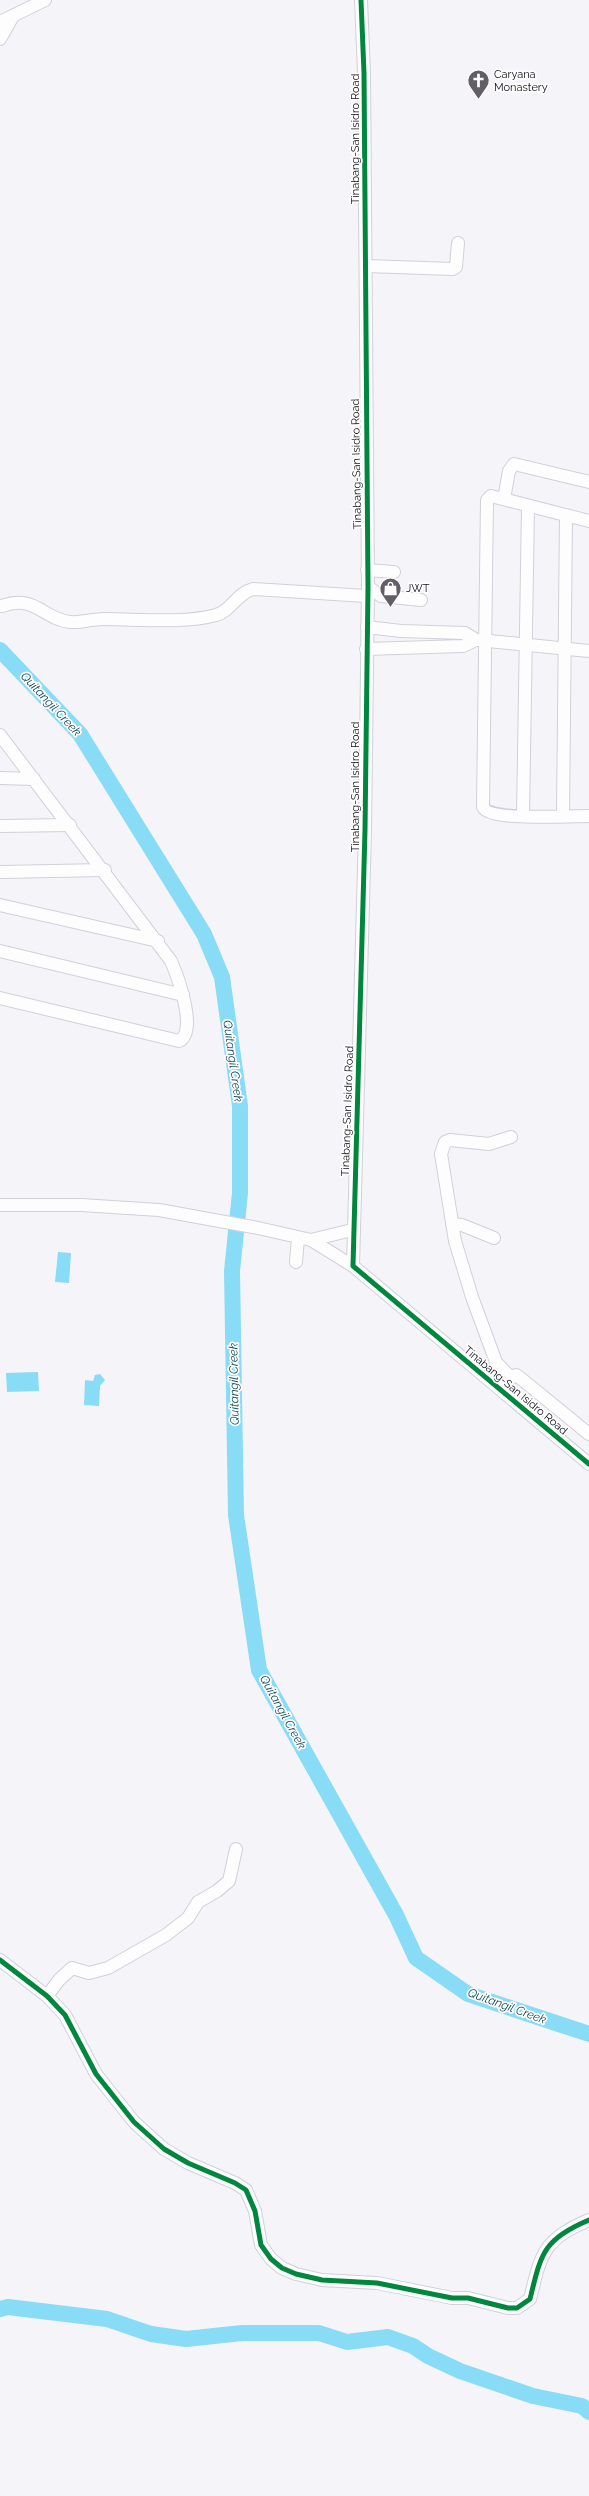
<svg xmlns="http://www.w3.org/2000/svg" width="589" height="2496" font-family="Raleway,sans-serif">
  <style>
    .water { fill: #88dcf6 }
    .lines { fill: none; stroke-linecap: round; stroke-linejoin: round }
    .river { stroke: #88dcf6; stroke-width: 16 }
    .minor-casing { stroke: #d2d0d8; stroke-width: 14 }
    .minor { stroke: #fefdfe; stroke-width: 12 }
    .cycleway-casing { stroke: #fff; stroke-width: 8 }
    .cycleway { stroke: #00873e; stroke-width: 5 }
    .labels { text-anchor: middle; stroke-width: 3.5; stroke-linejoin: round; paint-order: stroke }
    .poi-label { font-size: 11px; fill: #110e17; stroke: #fff; text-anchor: start }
    .street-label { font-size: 11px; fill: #110e17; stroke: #fff }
    .water-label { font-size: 12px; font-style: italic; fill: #144857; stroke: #fff }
  </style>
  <rect width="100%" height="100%" fill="#f5f4f9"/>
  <!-- water -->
  <g class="water">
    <path d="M 58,1252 L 71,1253 L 69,1283 L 55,1282 Z"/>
    <path d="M 38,1372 L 39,1391 L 7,1392 L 6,1373 Z"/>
    <path d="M 100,1374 L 105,1380 L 100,1386 L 99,1406 L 84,1405 L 85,1380 L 93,1381 L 95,1375 Z"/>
  </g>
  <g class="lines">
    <!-- river -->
    <g class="river">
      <path d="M 0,650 L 80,734 L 204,934 L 222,977 L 240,1106 L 240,1193 L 232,1271 L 236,1515 L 259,1670 L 396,1915 L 416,1958 L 468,1994 L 589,2034"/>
      <path d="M 0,2309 L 8,2307 L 107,2319 L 151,2334 L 186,2339 L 242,2333 L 319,2333 L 347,2342 L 388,2337 L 413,2346 L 428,2356 L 460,2371 L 533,2396 L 582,2406 L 589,2412"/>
    </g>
    <defs>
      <g id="minor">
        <path d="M 361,0 L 364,73 L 368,587 L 365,830 L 353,1266 L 589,1464"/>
        <path d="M 0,22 L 45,0"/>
        <path d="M 0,39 L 13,16"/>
        <path d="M 366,266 L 453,269 L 456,267 L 458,243"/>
        <path d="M 504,499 L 509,471 L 514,464 L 589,482"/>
        <path d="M 589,521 L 491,496 L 487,500 L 483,807 C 488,821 572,816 589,816"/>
        <path d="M 367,570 L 394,572"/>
        <path d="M 368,587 L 381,596 L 421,600"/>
        <path d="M 2,606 C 35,594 43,619 70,622 C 81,623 92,619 104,619 C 138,619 183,624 216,615 C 231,611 237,593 253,589 L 366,596"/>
        <path d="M 479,640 L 589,651"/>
        <path d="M 366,649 L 463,646 L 476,640 L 465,633 L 401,631 L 367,627"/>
        <path d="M 0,735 L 171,961 C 178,977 198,1032 179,1041 L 0,998"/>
        <path d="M 0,778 L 34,779"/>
        <path d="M 523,816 L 528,507"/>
        <path d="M 563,816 L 566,515"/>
        <path d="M 0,826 L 70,825"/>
        <path d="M 0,872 L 105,870"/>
        <path d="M 0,905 L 158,941"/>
        <path d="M 0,951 L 183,995"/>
        <path d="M 0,1205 L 81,1205 L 159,1210 L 258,1228 L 311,1240 L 353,1266"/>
        <path d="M 452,1224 L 462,1225 L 494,1238"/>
        <path d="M 311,1240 L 352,1230"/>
        <path d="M 296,1262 L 298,1238"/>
        <path d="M 510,1377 L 496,1362 L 472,1297 L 455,1241 L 441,1154 L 445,1142 L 450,1140 L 489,1144 L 511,1137"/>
        <path d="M 505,1382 L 516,1375 L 519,1377 L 589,1434"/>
        <path d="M 0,1960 L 47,1996 L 65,2015 L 96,2074 L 134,2122 L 164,2149 L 188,2163 L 235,2183 L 246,2190 L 255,2211 L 261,2245 L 271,2259 L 282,2268 L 296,2274 L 322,2280 L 377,2283 L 452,2298 L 468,2298 L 508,2308 L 517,2308 L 530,2299 C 541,2254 543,2239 589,2220"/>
        <path d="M 47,1996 L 59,1980 L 72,1968 L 89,1973 L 108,1968 L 166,1935 L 188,1918 L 198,1902 L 217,1891 L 229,1881 L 236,1849"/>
      </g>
    </defs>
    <!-- minor casing -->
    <use href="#minor" class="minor-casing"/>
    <!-- minor -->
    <use href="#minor" class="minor"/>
    <defs>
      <g id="cycleway">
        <path d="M 361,0 L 364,73 L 368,587 L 365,830 L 353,1266 L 589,1464"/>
        <path d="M 0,1960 L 47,1996 L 65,2015 L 96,2074 L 134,2122 L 164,2149 L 188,2163 L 235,2183 L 246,2190 L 255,2211 L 261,2245 L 271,2259 L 282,2268 L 296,2274 L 322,2280 L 377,2283 L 452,2298 L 468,2298 L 508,2308 L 517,2308 L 530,2299 C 541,2254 543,2239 589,2220"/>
      </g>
    </defs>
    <!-- cycleway casing -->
    <use href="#cycleway" class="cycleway-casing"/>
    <!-- cycleway -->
    <use href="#cycleway" class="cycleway"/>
  </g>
  <!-- icons -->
  <defs>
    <symbol id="church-pin" viewBox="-11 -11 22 30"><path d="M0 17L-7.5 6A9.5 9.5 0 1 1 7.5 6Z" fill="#615e66" stroke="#fff"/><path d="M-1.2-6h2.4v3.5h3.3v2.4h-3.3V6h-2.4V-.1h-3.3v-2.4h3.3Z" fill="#fff"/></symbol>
    <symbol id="shop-pin" viewBox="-11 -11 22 30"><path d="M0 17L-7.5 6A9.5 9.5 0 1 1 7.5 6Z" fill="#615e66" stroke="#fff"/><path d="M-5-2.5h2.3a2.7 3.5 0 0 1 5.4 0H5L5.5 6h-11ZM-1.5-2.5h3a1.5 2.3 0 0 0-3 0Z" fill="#fff"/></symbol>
  </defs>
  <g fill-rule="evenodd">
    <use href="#church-pin" x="466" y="68" width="25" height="34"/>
    <use href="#shop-pin" x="378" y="576" width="25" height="34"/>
  </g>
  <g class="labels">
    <!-- poi labels -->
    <g class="poi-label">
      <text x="494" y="78">Caryana<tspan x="494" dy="13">Monastery</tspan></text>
      <text x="406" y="592">JWT</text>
    </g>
    <!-- street labels -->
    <g class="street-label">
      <text transform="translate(355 139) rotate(-90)" y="4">Tinabang-San Isidro Road</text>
      <text transform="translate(356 464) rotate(-91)" y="4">Tinabang-San Isidro Road</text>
      <text transform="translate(355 787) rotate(-90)" y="4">Tinabang-San Isidro Road</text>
      <text transform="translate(347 1111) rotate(-88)" y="4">Tinabang-San Isidro Road</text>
      <text transform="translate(516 1390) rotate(40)" y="4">Tinabang-San Isidro Road</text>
    </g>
    <!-- water labels -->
    <g class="water-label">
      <text transform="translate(51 704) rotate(47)" y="4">Quitangil Creek</text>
      <text transform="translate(233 1061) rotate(82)" y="4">Quitangil Creek</text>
      <text transform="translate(234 1384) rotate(-91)" y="4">Quitangil Creek</text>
      <text transform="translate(283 1712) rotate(61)" y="4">Quitangil Creek</text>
      <text transform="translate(507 2006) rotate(20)" y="4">Quitangil Creek</text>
    </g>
  </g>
</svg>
